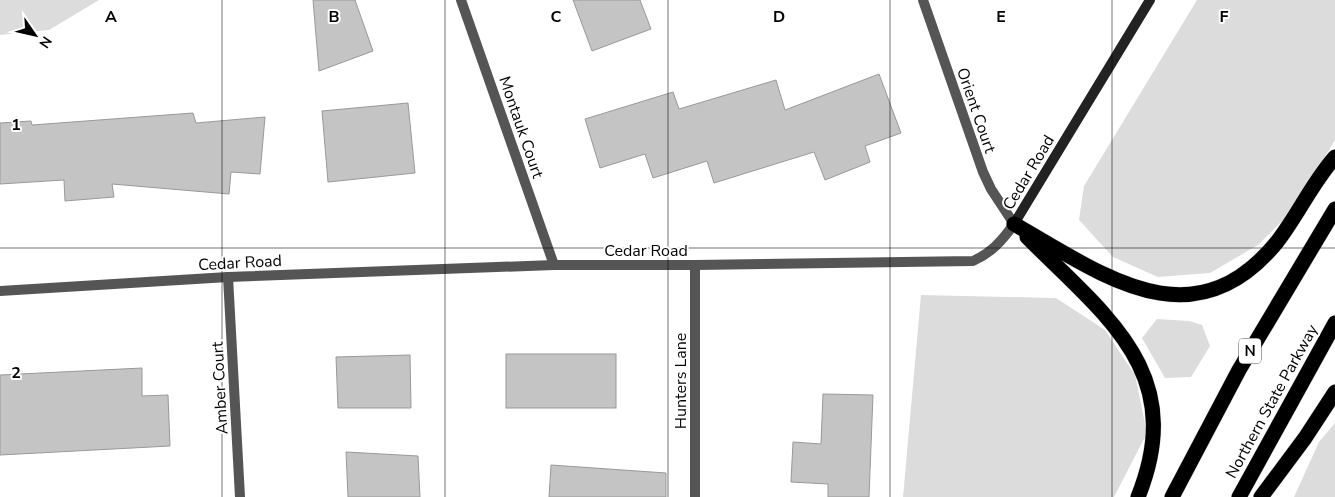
<svg xmlns="http://www.w3.org/2000/svg" width="1335" height="497" font-family="'Nunito Sans',sans-serif">
  <style>
    .green { fill: #dcdcdc }
    .building { fill: #c4c4c4; stroke: #999 }
    .lines { fill: none; stroke-linecap: round; stroke-linejoin: round }
    .highway-casing { stroke: #dbdbdb; stroke-width: 16 }
    .street { stroke: #555; stroke-width: 10 }
    .secondary { stroke: #222; stroke-width: 10 }
    .highway { stroke: #000; stroke-width: 15 }
    .grid { fill: none; stroke: #000; stroke-width: 1; stroke-opacity: 0.55 }
    .labels { text-anchor: middle; stroke-width: 4; stroke-linejoin: round; paint-order: stroke }
    .shield { fill: #fff; stroke: #4c4c4c; stroke-width: 1 }
    .shield-label { font-size: 15px; font-weight: bold; fill: #000 }
    .street-label { font-size: 16px; fill: #000; stroke: #fff }
    .grid-label { font-size: 16px; text-anchor: middle; font-weight: bold; fill: #000; stroke: #fff; stroke-width: 4; stroke-linejoin: round; paint-order: stroke }
  </style>
  <rect width="100%" height="100%" fill="#fff"/>
  <!-- green -->
  <g class="green">
    <path d="M 0,0 L 99,0 L 49,30 L 0,35 Z"/>
    <path d="M 1197,0 L 1335,0 L 1335,140 L 1292,211 L 1258,245 L 1210,273 L 1158,277 L 1113,257 L 1079,220 L 1084,186 Z"/>
    <path d="M 921,295 L 1056,298 L 1105,330 L 1135,375 L 1147,433 L 1114,497 L 903,497 Z"/>
    <path d="M 1157,319 L 1189,321 L 1202,325 L 1210,346 L 1191,377 L 1165,378 L 1142,338 Z"/>
    <path d="M 1335,423 L 1335,497 L 1294,497 L 1319,442 Z"/>
  </g>
  <!-- building -->
  <g class="building">
    <path d="M 313,0 L 355,0 L 373,51 L 319,71 Z"/>
    <path d="M 573,0 L 640,0 L 651,29 L 592,51 Z"/>
    <path d="M 879,74 L 901,133 L 865,146 L 870,162 L 825,180 L 814,152 L 714,183 L 707,161 L 653,178 L 645,154 L 600,168 L 585,119 L 673,92 L 679,109 L 776,80 L 785,110 Z"/>
    <path d="M 408,103 L 415,173 L 328,182 L 322,111 Z"/>
    <path d="M 193,113 L 196,123 L 265,117 L 260,174 L 231,172 L 229,194 L 112,184 L 114,197 L 65,201 L 64,180 L 0,184 L 0,123 L 31,121 L 32,125 Z"/>
    <rect x="506" y="354" width="110" height="54"/>
    <path d="M 410,355 L 411,408 L 338,408 L 336,357 Z"/>
    <path d="M 142,368 L 142,396 L 168,395 L 170,446 L 0,455 L 0,375 Z"/>
    <path d="M 823,394 L 873,395 L 869,497 L 828,497 L 828,484 L 791,482 L 793,442 L 821,444 Z"/>
    <path d="M 346,452 L 418,456 L 420,497 L 348,497 Z"/>
    <path d="M 551,465 L 666,473 L 666,497 L 549,497 Z"/>
  </g>
  <g class="lines">
    <defs>
      <g id="highway">
        <path d="M 1014,224 C 1102,274 1193,345 1277,242 C 1298,215 1312,183 1335,157"/>
        <path d="M 1027,237 C 1107,317 1188,373 1138,497"/>
        <path d="M 1172,497 L 1239,370 L 1335,209"/>
        <path d="M 1239,497 L 1335,323"/>
        <path d="M 1261,497 L 1305,438 L 1335,392"/>
      </g>
    </defs>
    <!-- highway casing -->
    <use href="#highway" class="highway-casing"/>
    <!-- street -->
    <g class="street">
      <path d="M 461,0 L 554,265"/>
      <path d="M 228,277 L 240,497"/>
      <path d="M 0,291 L 228,277 L 554,265 L 695,265 L 973,261 C 991,253 1002,241 1014,224 L 991,189 L 983,172 L 923,0"/>
      <path d="M 695,497 L 695,265"/>
    </g>
    <!-- secondary -->
    <path class="secondary" d="M 1014,224 L 1150,0"/>
    <!-- highway -->
    <use href="#highway" class="highway"/>
  </g>
  <!-- grid -->
  <path class="grid" d="M 222,0 L 222,497M 445,0 L 445,497M 668,0 L 668,497M 890,0 L 890,497M 1112,0 L 1112,497M 0,248 L 1335,248"/>
  <g class="labels">
    <!-- shield labels -->
    <rect class="shield" x="1239" y="338.5" width="22" height="25" rx="4"/>
    <g class="shield-label">
      <text x="1250" y="356">N</text>
    </g>
    <!-- street labels -->
    <g class="street-label">
      <text transform="translate(977 110) rotate(71)" y="6">Orient Court</text>
      <text transform="translate(522 127) rotate(71)" y="6">Montauk Court</text>
      <text transform="translate(1028 172) rotate(-59)" y="6">Cedar Road</text>
      <text x="646" y="256">Cedar Road</text>
      <text transform="translate(240 262) rotate(-3)" y="6">Cedar Road</text>
      <text transform="translate(680 381) rotate(-90)" y="6">Hunters Lane</text>
      <text transform="translate(219 388) rotate(-93)" y="6">Amber Court</text>
      <text transform="translate(1271 401) rotate(-61)" y="6">Northern State Parkway</text>
    </g>
  </g>
  <g class="grid-label">
    <text x="111" y="22">A</text>
    <text x="334" y="22">B</text>
    <text x="556" y="22">C</text>
    <text x="779" y="22">D</text>
    <text x="1001" y="22">E</text>
    <text x="1224" y="22">F</text>
    <text x="16" y="130">1</text>
    <text x="16" y="378">2</text>
  </g>
  <!-- north arrow -->
  <g transform="translate(35 35) rotate(124)" stroke="#ffffff" stroke-width="4" paint-order="stroke">
  <path d="M0-4L9 19L0 12L-9 19Z" fill="#000000"/>
  <text y="-8" font-size="14" font-weight="bold" text-anchor="middle" fill="#000000">N</text>
  </g>
</svg>
